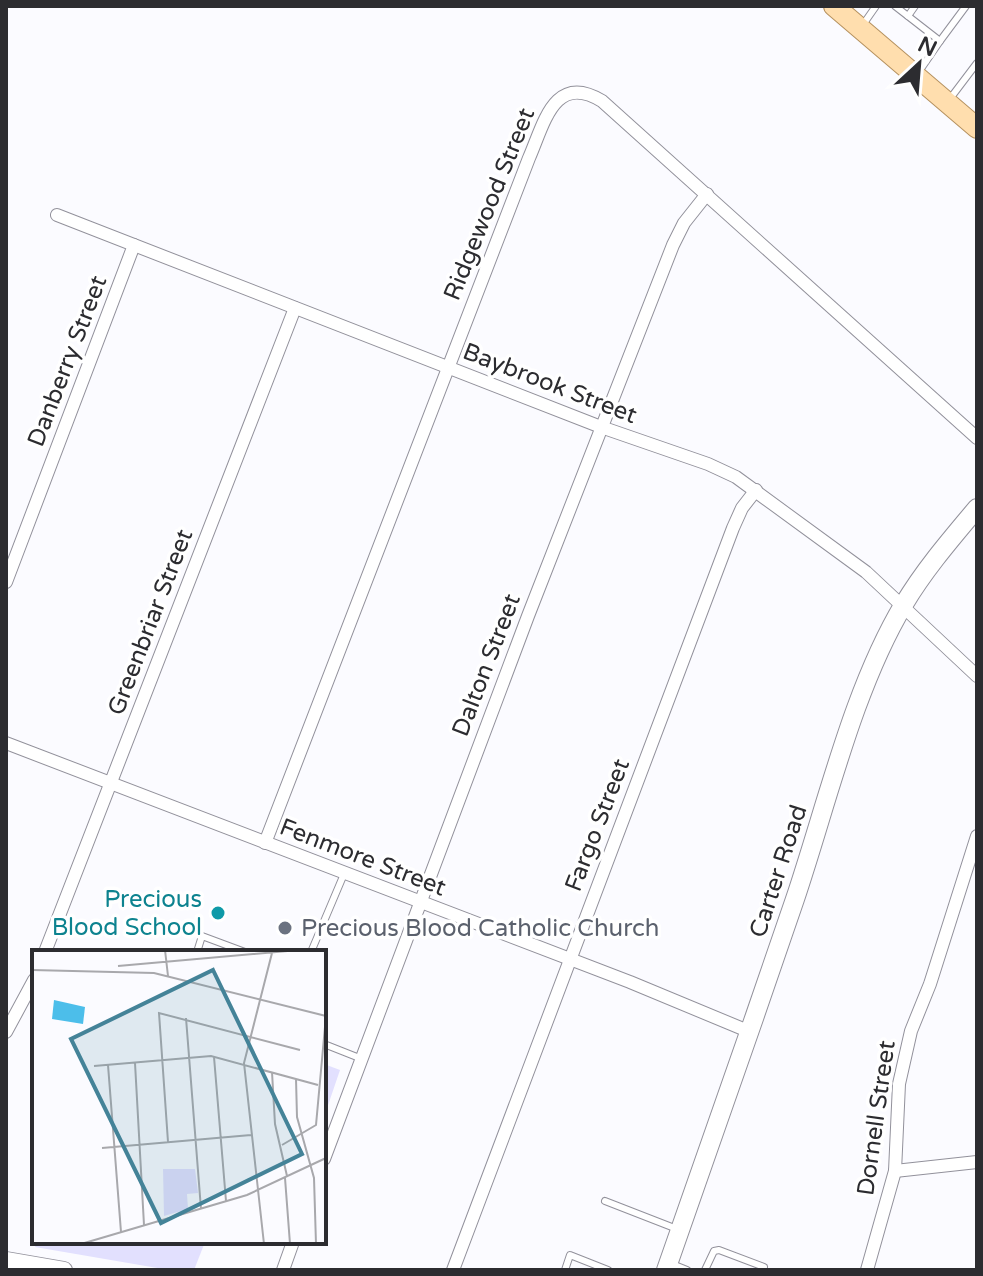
<svg xmlns="http://www.w3.org/2000/svg" width="983" height="1276" font-family="'Varela Round',sans-serif">
  <style>
    .green { fill: #e2e0fe }
    .lines { fill: none; stroke-linecap: round; stroke-linejoin: round }
    .service-casing { stroke: #92919b; stroke-width: 8 }
    .minor-casing { stroke: #92919b; stroke-width: 14 }
    .tertiary-casing { stroke: #92919b; stroke-width: 18 }
    .secondary-casing { stroke: #92919b; stroke-width: 20 }
    .primary-casing { stroke: #b5915f; stroke-width: 22 }
    .service { stroke: #fff; stroke-width: 6 }
    .minor { stroke: #fff; stroke-width: 12 }
    .tertiary { stroke: #fff; stroke-width: 16 }
    .secondary { stroke: #fff; stroke-width: 18 }
    .primary { stroke: #ffdeae; stroke-width: 20 }
    .culture-dot { fill: #0f9aa8; stroke: #fff; stroke-width: 3 }
    .worship-dot { fill: #6b7280; stroke: #fff; stroke-width: 3 }
    .labels { text-anchor: middle; stroke-width: 7; stroke-linejoin: round; paint-order: stroke }
    .street-label { font-size: 24px; fill: #2c2c30; stroke: #fff }
    .culture-label { font-size: 24px; fill: #0d838f; stroke: #fff; text-anchor: end }
    .worship-label { font-size: 24px; fill: #5b616d; stroke: #fff; text-anchor: start }
    .inset-road { fill: none; stroke: #a8a8ac; stroke-width: 2 }
    .view { fill: #448398; fill-opacity: 0.15; stroke: #448398; stroke-width: 4 }
    .inset-edge { fill: none; stroke: #2c2c30; stroke-width: 4 }
  </style>
  <rect width="100%" height="100%" fill="#fbfbff"/>
  <!-- green -->
  <g class="green">
    <path d="M 324,1064 L 340,1070 L 324,1117 Z"/>
    <path d="M 37,1242 L 205,1242 L 194,1270 L 169,1270 L 35,1247 Z"/>
  </g>
  <g class="lines">
    <defs>
      <g id="service">
        <path d="M 895,6 L 940,41 L 918,73"/>
        <path d="M 908,16 L 915,6"/>
        <path d="M 862,26 L 876,6"/>
        <path d="M 940,41 L 966,6"/>
        <path d="M 949,100 L 977,63"/>
        <path d="M 197,952 L 202,936 L 245,952"/>
        <path d="M 311,952 L 344,874"/>
        <path d="M 324,1044 L 362,1059"/>
        <path d="M 605,1201 L 677,1229"/>
        <path d="M 672,1264 L 687,1270"/>
        <path d="M 565,1270 L 570,1255 L 608,1270"/>
        <path d="M 705,1270 L 714,1251 L 719,1250 L 764,1267 L 763,1270"/>
      </g>
      <g id="minor">
        <path d="M 57,215 L 601,427 L 708,464 L 736,477 L 866,572 L 977,676"/>
        <path d="M 6,582 L 134,245"/>
        <path d="M 6,743 L 630,982 L 748,1031"/>
        <path d="M 265,843 L 529,158 C 544,124 554,72 602,101 L 977,438"/>
        <path d="M 45,952 L 295,308"/>
        <path d="M 6,1032 L 34,980"/>
        <path d="M 324,1159 L 528,616 L 673,245 L 684,223 L 707,194"/>
        <path d="M 895,1171 L 977,1162"/>
        <path d="M 283,1270 L 293,1242"/>
        <path d="M 453,1270 L 733,528 L 742,508 L 756,490"/>
        <path d="M 867,1270 L 895,1171 L 899,1084 L 911,1031 L 930,984 L 977,836"/>
      </g>
      <path id="tertiary" d="M 6,1260 L 64,1270"/>
      <path id="secondary" d="M 666,1270 C 709,1146 753,1023 795,899 C 827,804 853,689 904,604 C 925,569 951,539 977,508"/>
      <path id="primary" d="M 834,6 L 977,128"/>
    </defs>
    <!-- service casing -->
    <use href="#service" class="service-casing"/>
    <!-- minor casing -->
    <use href="#minor" class="minor-casing"/>
    <!-- tertiary casing -->
    <use href="#tertiary" class="tertiary-casing"/>
    <!-- secondary casing -->
    <use href="#secondary" class="secondary-casing"/>
    <!-- primary casing -->
    <use href="#primary" class="primary-casing"/>
    <!-- service -->
    <use href="#service" class="service"/>
    <!-- minor -->
    <use href="#minor" class="minor"/>
    <!-- tertiary -->
    <use href="#tertiary" class="tertiary"/>
    <!-- secondary -->
    <use href="#secondary" class="secondary"/>
    <!-- primary -->
    <use href="#primary" class="primary"/>
  </g>
  <!-- markers -->
  <circle class="culture-dot" cx="218" cy="913" r="8"/>
  <circle class="worship-dot" cx="285" cy="928" r="8"/>
  <g class="labels">
    <!-- street labels -->
    <g class="street-label">
      <text transform="translate(489 204) rotate(-68)" y="8">Ridgewood Street</text>
      <text transform="translate(67 361) rotate(-69)" y="8">Danberry Street</text>
      <text transform="translate(550 383) rotate(21)" y="8">Baybrook Street</text>
      <text transform="translate(150 622) rotate(-69)" y="8">Greenbriar Street</text>
      <text transform="translate(486 665) rotate(-69)" y="8">Dalton Street</text>
      <text transform="translate(597 825) rotate(-69)" y="8">Fargo Street</text>
      <text transform="translate(363 857) rotate(21)" y="8">Fenmore Street</text>
      <text transform="translate(778 871) rotate(-72)" y="8">Carter Road</text>
      <text transform="translate(876 1118) rotate(-82)" y="8">Dornell Street</text>
    </g>
    <!-- culture labels -->
    <g class="culture-label">
      <text x="202" y="907">Precious<tspan x="202" dy="28">Blood School</tspan></text>
    </g>
    <!-- worship labels -->
    <g class="worship-label">
      <text x="301" y="936">Precious Blood Catholic Church</text>
    </g>
  </g>
  <!-- overview -->
  <g transform="translate(32 950)">
    <rect width="294" height="294" fill="#fbfbff"/>
    <path d="M 131,219 L 163,219 L 166,243 L 155,244 L 156,259 L 132,266 Z" fill="#e2e0fe"/>
    <path d="M 22,50 L 53,57 L 51,74 L 20,69 Z" fill="#4cbeea"/>
    <path class="inset-road" d="M 133,0 L 136,26M 86,16 L 267,0M 0,20 L 122,23 L 294,66M 154,68 L 169,259M 182,107 L 194,251M 103,113 L 112,275M 76,115 L 89,282M 62,116 L 179,106 L 286,135M 240,122 L 243,174 L 255,226M 264,129 L 265,167 L 282,228 L 284,294M 136,192 L 127,63 L 268,100M 250,195 L 284,175 L 294,66M 70,198 L 219,185M 253,228 L 258,294M 49,294 L 215,245 L 294,208M 232,294 L 212,113 L 240,3"/>
    <path class="view" d="M 181,20 L 270,204 L 129,273 L 39,89 Z"/>
    <rect width="294" height="294" class="inset-edge"/>
  </g>
  <!-- border -->
  <rect width="983" height="1276" fill="none" stroke="#2c2c30" stroke-width="16"/>
  <!-- north arrow -->
  <g transform="translate(919 64) rotate(26)" stroke="#ffffff" stroke-width="6" paint-order="stroke">
  <path d="M0-6L14 30L0 20L-14 30Z" fill="#2c2c30"/>
  <text y="-12" font-size="22" font-weight="bold" text-anchor="middle" fill="#2c2c30">N</text>
  </g>
</svg>
